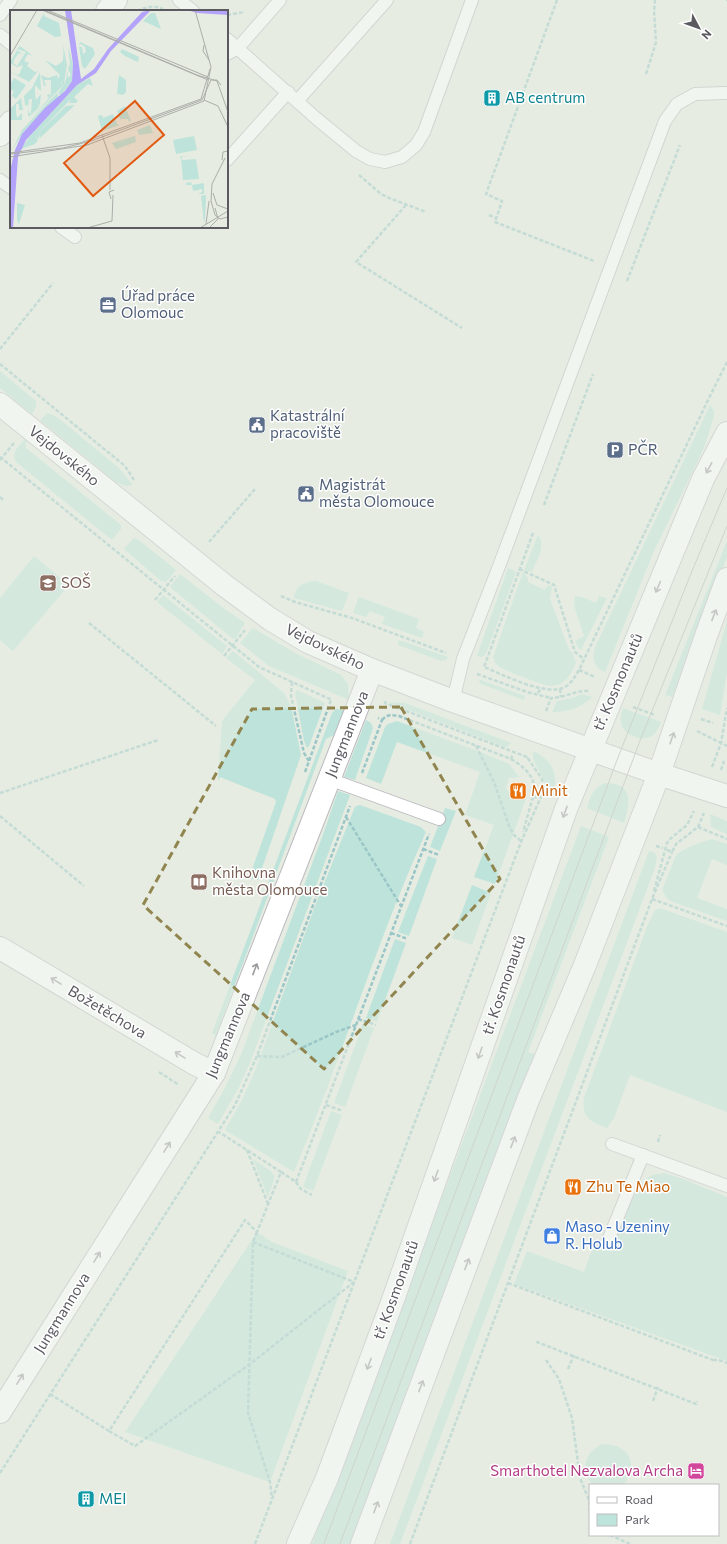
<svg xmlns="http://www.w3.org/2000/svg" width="727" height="1544" font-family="Commissioner,sans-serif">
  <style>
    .green { fill: #bee3da }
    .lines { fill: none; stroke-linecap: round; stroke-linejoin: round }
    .lane-casing { stroke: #bbb9bf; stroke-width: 14 }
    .street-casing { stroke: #bbb9bf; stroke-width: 24 }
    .secondary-casing { stroke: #bfbcc4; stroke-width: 24 }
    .path { stroke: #9bc6c8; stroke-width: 2.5; stroke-dasharray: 4 2; stroke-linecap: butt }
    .lane { stroke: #fff; stroke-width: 12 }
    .street { stroke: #fff; stroke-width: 22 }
    .secondary { stroke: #fff; stroke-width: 22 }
    .tram { stroke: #b5b4b5; stroke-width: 1 }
    .oneway { stroke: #9d9ca0 }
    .marked { fill: none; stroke: #91854f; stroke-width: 3; stroke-dasharray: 8 5; stroke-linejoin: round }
    .labels { text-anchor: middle; stroke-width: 3; stroke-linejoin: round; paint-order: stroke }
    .culture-label { font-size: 15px; fill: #0d838f; stroke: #fff; text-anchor: start }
    .service-label { font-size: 15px; fill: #4e5e75; stroke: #fff; text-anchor: start }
    .street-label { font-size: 15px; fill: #5c5a61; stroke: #fff }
    .education-label { font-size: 15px; fill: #785e54; stroke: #fff; text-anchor: start }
    .food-label { font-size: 15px; fill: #c56008; stroke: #fff; text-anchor: start }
    .shop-label { font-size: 15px; fill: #366cbe; stroke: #fff; text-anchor: start }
    .hotel-label { font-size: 15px; fill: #b23c85; stroke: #fff; text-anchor: end }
    .inset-road { fill: none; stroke: #abaeaa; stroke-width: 1 }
    .view { fill: #e15910; fill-opacity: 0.15; stroke: #e15910; stroke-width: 2 }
    .inset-edge { fill: none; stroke: #5c5a61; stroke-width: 2 }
  </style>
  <rect width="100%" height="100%" fill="#e6ece1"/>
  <!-- green -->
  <g class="green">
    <path d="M 0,371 L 36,401 L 36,407 L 32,414 L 0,388 Z"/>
    <path d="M 710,405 L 714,411 L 714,416 L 704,448 L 654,551 L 605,672 C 593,667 592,658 595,647 Z"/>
    <path d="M 48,413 L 57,417 L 119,468 L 133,485 L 126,486 L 116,482 L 40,420 Z"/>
    <path d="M 26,438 L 27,439 L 25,446 L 26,448 L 121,525 L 121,529 L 112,540 L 16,462 C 10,453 20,445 26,438 Z"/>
    <path d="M 538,535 C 547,546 536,561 532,572 L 524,570 Z"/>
    <path d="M 134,538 L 139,540 L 176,570 L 166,582 L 161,581 L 124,549 Z"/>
    <path d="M 727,541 L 727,557 L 672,697 L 665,695 Z"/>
    <path d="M 34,556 L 69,585 L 13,651 L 0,640 L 0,598 Z"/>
    <path d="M 508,568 L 516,572 L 487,651 L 484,656 L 481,657 L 477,656 L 480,647 Z"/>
    <path d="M 523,572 L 528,578 L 528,582 L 545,590 L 548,585 L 552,587 L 550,599 L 570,652 L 572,652 L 576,662 C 573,671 569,679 560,684 C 556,686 550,686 545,685 C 537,683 502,670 497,665 C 495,663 494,660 493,657 Z"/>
    <path d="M 180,574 L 222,607 L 245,623 L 236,638 L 233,639 L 170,587 Z"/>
    <path d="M 316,581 L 349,593 L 342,611 L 294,598 C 295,585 305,582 316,581 Z"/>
    <path d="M 163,595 L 227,646 L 222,654 L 157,602 Z"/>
    <path d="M 575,596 L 582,597 L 596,603 L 599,596 L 607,598 L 581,650 L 579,649 L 575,641 L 584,636 L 574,606 Z"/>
    <path d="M 359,597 L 419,619 L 416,628 L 424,632 L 422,638 L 382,624 L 385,617 L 370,611 L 366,617 L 353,613 Z"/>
    <path d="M 727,621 L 727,672 L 720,715 L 702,709 Z"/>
    <path d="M 253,628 L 295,653 L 341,675 L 348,684 L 349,700 L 269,666 L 240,643 Z"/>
    <path d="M 399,640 L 448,657 L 446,660 L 441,661 L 398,645 Z"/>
    <path d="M 233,651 L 284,693 L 291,706 L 301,755 L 258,880 L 249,878 L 276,802 L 275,799 L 220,777 L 218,781 L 222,721 L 255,680 L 226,658 Z"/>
    <path d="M 478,679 L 525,696 L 524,700 L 481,684 Z"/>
    <path d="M 297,690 L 325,703 L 309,746 L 307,748 L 304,741 L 295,693 Z"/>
    <path d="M 582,694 L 592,697 C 581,708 568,712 552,712 L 557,701 L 572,698 Z"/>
    <path d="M 388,702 L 405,703 L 511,743 L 507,747 L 505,747 Z"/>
    <path d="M 623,708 L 661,722 C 659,727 657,732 653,735 C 643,743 625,736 621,724 C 620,718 621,713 623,708 Z"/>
    <path d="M 336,709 L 345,710 L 336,734 L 326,739 L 216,1036 L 212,1033 L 332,713 Z"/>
    <path d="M 366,720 L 371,723 L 373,728 L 355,780 L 344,777 Z"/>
    <path d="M 397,721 L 475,750 L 507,763 L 510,765 L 519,777 L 509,778 L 506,788 L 512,796 L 518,795 L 518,797 L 526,799 L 495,884 L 474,877 L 494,825 L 465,815 L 480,772 L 397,742 L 381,784 L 366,778 L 385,727 L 388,724 Z"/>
    <path d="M 533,751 C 553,760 558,774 554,795 L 546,789 C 544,772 531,765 533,751 Z"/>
    <path d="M 606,783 C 634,783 630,804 624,823 L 587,808 C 591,796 593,787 606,783 Z"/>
    <path d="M 338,791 L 350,795 L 250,1063 L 238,1089 L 218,1124 L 208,1118 L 226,1086 L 242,1052 L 325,829 Z"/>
    <path d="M 360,805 L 421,827 L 426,832 C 376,943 341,1060 294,1172 L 225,1130 L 242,1100 L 256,1068 L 315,906 L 354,809 L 356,806 Z"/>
    <path d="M 445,808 L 456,811 L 440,851 L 430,847 Z"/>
    <path d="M 710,814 L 727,821 L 727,834 L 711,827 Z"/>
    <path d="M 581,826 L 609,837 L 528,1052 L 536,1054 L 352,1544 L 312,1544 Z"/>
    <path d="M 712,839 L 727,844 L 727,865 L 712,859 L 697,898 L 727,909 L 727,921 L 670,901 L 666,897 L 662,890 L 676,855 C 685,847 700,843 712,839 Z"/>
    <path d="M 649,851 L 654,852 L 657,857 L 655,868 L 400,1544 L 390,1544 Z"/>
    <path d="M 428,856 L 437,859 L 409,936 L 398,932 Z"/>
    <path d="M 472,885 L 491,893 L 472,945 L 452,938 Z"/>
    <path d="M 660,908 L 727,932 L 727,1112 L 630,1075 L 614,1118 L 607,1128 C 591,1122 581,1117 584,1098 L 648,924 L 655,910 Z"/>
    <path d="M 395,939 L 406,943 L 377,1022 L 366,1018 Z"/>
    <path d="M 363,1024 L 374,1028 L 345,1107 L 334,1103 Z"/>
    <path d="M 331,1111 L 342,1115 L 313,1191 L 303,1187 Z"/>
    <path d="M 253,1159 L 271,1171 L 275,1177 L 268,1197 Z"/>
    <path d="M 664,1173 L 683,1179 L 727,1197 L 727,1361 L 514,1284 L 527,1251 L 584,1272 L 594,1244 L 611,1251 C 619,1233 633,1187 649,1177 C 653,1174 659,1174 664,1173 Z"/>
    <path d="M 257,1232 L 272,1242 L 348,1271 L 270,1482 L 125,1432 Z"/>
    <path d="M 603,1444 C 629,1444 640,1465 623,1485 L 593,1485 C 579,1470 585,1451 603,1444 Z"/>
  </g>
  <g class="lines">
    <defs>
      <g id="lane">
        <path d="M 179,0 L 193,11"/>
        <path d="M 0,15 L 11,0"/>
        <path d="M 0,35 L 11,44"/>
        <path d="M 227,39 L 317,119 L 356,151 L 370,159 L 385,162 L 402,157 L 416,145 L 424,132 L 472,0"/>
        <path d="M 227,54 L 238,48 L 280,0"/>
        <path d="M 298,100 L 387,0"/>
        <path d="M 227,160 L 288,92"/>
        <path d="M 0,180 L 11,188"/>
        <path d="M 61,227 L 75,237"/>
        <path d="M 453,701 L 463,659 L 501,561 L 665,121 L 677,104 L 695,94 L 726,93"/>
        <path d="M 329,779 L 439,819"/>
        <path d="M 612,1144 L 727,1186"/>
        <path d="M 607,1243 L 643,1155"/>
      </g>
      <g id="street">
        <path d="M 107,11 L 116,0"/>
        <path d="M 0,135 L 11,122"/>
        <path d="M 659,774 L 727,796"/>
        <path d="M 0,948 L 195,1064 L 214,1073"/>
        <path d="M 0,1412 L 214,1073 L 372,670"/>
      </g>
      <g id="secondary">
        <path d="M 0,404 L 224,585 L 270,619 L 308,642 L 372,670 L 453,701 L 659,774"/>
        <path d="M 298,1544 L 327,1478 L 394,1297 L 566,809 L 703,479 L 727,433"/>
        <path d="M 362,1544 L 528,1100 L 585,965 L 659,774 L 706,636 L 727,579"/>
      </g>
    </defs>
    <!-- lane casing -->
    <use href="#lane" class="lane-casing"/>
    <!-- street casing -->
    <use href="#street" class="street-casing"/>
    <!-- secondary casing -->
    <use href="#secondary" class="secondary-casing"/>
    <!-- path -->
    <g class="path">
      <path d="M 557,0 L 486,194 L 502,201 L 495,222 L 594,261"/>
      <path d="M 726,0 L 727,0"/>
      <path d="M 137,11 C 146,7 154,5 163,9"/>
      <path d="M 227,15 L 245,12"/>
      <path d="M 646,74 L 656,42 L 654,11 L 655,0"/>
      <path d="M 359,175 L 381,194 L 389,198 L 426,212"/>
      <path d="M 406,205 L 356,262 L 462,328"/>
      <path d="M 489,215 L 496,218"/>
      <path d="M 627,281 L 680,145"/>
      <path d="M 0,349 L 53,283"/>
      <path d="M 0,364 L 125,466 L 134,480"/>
      <path d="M 0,457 L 259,667 L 332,700"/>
      <path d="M 0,460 L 14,443"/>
      <path d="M 0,497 L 3,500"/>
      <path d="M 544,505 L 593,374"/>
      <path d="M 533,533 L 484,667 C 504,675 546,697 565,687 C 572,683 575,676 579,670 L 708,400 L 727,362"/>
      <path d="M 209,542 L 255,489"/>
      <path d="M 519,569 L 554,585 L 575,652 L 584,659"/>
      <path d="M 281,596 L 295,602 L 352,618 L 446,653"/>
      <path d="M 155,600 L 175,576"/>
      <path d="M 89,623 L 216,726"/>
      <path d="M 224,656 L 245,630"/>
      <path d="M 579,670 L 595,677"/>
      <path d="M 477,674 L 527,692 L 551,698"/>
      <path d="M 292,682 L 291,696 L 304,753 L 309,761"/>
      <path d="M 560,689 L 561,697"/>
      <path d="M 538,693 L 541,688"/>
      <path d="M 385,701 L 385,703 L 527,757 L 527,756"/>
      <path d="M 633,707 L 655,715"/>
      <path d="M 546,711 L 551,698 C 564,698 576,690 589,691"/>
      <path d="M 701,719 L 713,723"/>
      <path d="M 382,720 C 387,714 392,715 399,716 L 511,759 L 513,754"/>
      <path d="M 697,731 L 727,746"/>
      <path d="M 476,746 L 494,782 L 509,826 L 514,835 L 521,841"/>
      <path d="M 511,759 C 523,766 534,775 535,790 L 523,832"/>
      <path d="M 712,767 L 721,743 L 727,708"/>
      <path d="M 721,770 L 724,761"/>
      <path d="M 305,772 L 331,700"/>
      <path d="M 362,773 L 382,720 L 378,718"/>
      <path d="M 0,793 L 158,740"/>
      <path d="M 533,796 L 538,798"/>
      <path d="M 0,816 L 84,886"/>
      <path d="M 346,817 L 401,906"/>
      <path d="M 698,827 L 727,839"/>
      <path d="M 656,846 L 663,848"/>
      <path d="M 423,849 L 439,855"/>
      <path d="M 667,850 L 672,852 L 676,844 L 698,827 L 704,813"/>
      <path d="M 654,891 L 667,843 L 670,839 L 687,825 L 694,811"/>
      <path d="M 652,899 L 727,926"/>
      <path d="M 391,933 L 408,939"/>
      <path d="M 358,1019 L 376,1025"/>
      <path d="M 257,1056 L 282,1057 L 336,1032 L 356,1025"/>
      <path d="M 159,1072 L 179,1085"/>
      <path d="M 326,1105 L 343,1111"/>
      <path d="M 658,1142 L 660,1135"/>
      <path d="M 247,1150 L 268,1204"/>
      <path d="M 281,1172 L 296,1182 L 429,834"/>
      <path d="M 296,1182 L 301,1189 L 312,1195"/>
      <path d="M 257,1232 L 253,1242 L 248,1413 L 270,1482 L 272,1499"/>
      <path d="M 253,1242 L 354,1282"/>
      <path d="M 508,1283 L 713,1360 L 712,1363"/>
      <path d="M 537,1341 L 537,1342 L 696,1404 L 697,1401"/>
      <path d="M 546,1360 L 559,1379 L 572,1418 L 580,1478 L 589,1500 L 590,1514"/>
      <path d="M 713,1360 L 719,1360 L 727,1363"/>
      <path d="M 568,1369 L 574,1355"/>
      <path d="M 50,1394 L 109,1431 L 245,1220 L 257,1232 L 281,1172 L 219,1132"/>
      <path d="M 653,1401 L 658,1387"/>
      <path d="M 109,1431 L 135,1446 L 250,1364 L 354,1282"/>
      <path d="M 0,1473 L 235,1105 L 257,1056 L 350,806"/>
      <path d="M 610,1535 L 630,1544"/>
      <path d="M 255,1544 L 521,842 L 544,790 L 542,779 L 527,757"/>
      <path d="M 410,1544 L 652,899 L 672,852"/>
    </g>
    <!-- lane -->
    <use href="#lane" class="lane"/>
    <!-- street -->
    <use href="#street" class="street"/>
    <!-- secondary -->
    <use href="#secondary" class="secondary"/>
    <!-- tram -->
    <g class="tram">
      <path d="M 324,1544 L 617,760 L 692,571 L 727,488"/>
      <path d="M 340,1544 L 641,738 L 727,526"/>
    </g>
  </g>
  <!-- one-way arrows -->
  <defs><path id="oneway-shaft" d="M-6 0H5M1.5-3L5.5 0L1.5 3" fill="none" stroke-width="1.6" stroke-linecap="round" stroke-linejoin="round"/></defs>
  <g class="oneway">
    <use href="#oneway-shaft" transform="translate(709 468) rotate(118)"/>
    <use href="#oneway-shaft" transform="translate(658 587) rotate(113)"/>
    <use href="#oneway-shaft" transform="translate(714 615) rotate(-69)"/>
    <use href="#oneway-shaft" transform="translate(672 738) rotate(-71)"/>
    <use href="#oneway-shaft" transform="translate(565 812) rotate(110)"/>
    <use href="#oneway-shaft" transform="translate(255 969) rotate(-69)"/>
    <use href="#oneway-shaft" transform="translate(56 981) rotate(-149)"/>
    <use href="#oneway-shaft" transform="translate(480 1053) rotate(109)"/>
    <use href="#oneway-shaft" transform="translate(180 1055) rotate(-149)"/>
    <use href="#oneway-shaft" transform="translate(513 1142) rotate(-69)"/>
    <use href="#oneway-shaft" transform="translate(167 1147) rotate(-58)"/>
    <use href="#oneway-shaft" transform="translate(436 1176) rotate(109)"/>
    <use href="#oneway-shaft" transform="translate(97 1257) rotate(-58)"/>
    <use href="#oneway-shaft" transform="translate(467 1264) rotate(-69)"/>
    <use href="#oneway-shaft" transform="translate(369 1364) rotate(110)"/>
    <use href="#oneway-shaft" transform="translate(20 1379) rotate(-58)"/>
    <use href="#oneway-shaft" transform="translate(421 1386) rotate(-69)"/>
    <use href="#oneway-shaft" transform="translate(376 1507) rotate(-69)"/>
  </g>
  <!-- marked area -->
  <path d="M0 0H727V1544H0ZM 401,707 L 500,879 L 324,1069 L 143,905 L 252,709 Z" fill="#e6ece1" fill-opacity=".55" fill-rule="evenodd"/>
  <path class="marked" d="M 401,707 L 500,879 L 324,1069 L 143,905 L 252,709 Z"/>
  <!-- icons -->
  <defs>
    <symbol id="building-square" viewBox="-11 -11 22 22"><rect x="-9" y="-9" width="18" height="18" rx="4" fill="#0f9aa8" stroke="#fff"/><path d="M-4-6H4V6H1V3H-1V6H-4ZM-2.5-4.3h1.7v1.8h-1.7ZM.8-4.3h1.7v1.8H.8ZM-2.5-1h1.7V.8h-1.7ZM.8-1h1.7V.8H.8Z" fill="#fff"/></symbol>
    <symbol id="office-square" viewBox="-11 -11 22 22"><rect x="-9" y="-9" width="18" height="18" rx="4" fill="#5c6f8a" stroke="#fff"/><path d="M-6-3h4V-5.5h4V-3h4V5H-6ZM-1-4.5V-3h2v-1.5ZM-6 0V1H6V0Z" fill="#fff"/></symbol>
    <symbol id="civic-square" viewBox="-11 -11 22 22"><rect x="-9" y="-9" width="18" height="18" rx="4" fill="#5c6f8a" stroke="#fff"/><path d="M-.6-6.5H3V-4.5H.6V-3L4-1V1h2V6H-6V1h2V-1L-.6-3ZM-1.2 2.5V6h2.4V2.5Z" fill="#fff"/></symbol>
    <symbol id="parking-square" viewBox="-11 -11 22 22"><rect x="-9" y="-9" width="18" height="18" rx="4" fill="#5c6f8a" stroke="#fff"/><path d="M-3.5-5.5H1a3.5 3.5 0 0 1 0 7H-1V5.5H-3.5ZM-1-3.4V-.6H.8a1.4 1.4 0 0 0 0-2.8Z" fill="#fff"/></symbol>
    <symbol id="school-square" viewBox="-11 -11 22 22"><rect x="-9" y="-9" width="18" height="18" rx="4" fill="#8d6e63" stroke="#fff"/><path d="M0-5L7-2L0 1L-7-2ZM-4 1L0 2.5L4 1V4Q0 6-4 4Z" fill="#fff"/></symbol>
    <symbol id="restaurant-square" viewBox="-11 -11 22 22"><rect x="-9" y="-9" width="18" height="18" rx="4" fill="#e8710a" stroke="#fff"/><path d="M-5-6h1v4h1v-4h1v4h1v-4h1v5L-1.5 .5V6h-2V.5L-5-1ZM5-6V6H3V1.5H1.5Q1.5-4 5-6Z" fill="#fff"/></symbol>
    <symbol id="library-square" viewBox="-11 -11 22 22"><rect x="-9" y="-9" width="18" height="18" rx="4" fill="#8d6e63" stroke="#fff"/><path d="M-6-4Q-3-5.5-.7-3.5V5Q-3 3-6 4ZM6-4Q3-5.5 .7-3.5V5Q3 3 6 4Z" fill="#fff"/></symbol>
    <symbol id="shop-square" viewBox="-11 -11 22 22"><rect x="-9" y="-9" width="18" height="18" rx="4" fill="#3f7fe0" stroke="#fff"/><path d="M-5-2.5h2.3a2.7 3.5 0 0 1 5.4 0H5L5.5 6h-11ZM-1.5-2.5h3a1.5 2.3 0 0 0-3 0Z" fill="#fff"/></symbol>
    <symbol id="hotel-square" viewBox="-11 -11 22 22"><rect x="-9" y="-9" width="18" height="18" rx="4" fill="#d1479c" stroke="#fff"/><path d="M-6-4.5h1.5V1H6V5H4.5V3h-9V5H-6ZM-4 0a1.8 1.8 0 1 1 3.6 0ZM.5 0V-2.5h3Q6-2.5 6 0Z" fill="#fff"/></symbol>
  </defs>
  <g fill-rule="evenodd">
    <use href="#building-square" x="482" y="88" width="20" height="20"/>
    <use href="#office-square" x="98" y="295" width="20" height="20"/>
    <use href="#civic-square" x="247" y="415" width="20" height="20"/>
    <use href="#parking-square" x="605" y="440" width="20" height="20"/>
    <use href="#civic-square" x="296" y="484" width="20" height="20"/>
    <use href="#school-square" x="38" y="573" width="20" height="20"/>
    <use href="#restaurant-square" x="508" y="781" width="20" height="20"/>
    <use href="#library-square" x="189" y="872" width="20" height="20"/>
    <use href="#restaurant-square" x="563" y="1177" width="20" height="20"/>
    <use href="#shop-square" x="542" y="1226" width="20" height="20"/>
    <use href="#hotel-square" x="686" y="1461" width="20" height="20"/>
    <use href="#building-square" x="76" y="1489" width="20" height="20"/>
  </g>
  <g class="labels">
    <!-- culture labels -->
    <g class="culture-label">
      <text x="505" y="103">AB centrum</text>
      <text x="99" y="1504">MEI</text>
    </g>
    <!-- service labels -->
    <g class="service-label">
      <text x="121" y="301">Úřad práce<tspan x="121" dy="17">Olomouc</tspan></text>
      <text x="270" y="421">Katastrální<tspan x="270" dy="17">pracoviště</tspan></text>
      <text x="628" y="455">PČR</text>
      <text x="319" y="490">Magistrát<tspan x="319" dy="17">města Olomouce</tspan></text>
    </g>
    <!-- street labels -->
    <g class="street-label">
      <text transform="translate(64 456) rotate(39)" y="5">Vejdovského</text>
      <text transform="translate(325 647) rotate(26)" y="5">Vejdovského</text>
      <text transform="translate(618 682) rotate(-67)" y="5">tř. Kosmonautů</text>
      <text transform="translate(347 734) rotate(-68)" y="5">Jungmannova</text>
      <text transform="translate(504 985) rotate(-71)" y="5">tř. Kosmonautů</text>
      <text transform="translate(107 1012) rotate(31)" y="5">Božetěchova</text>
      <text transform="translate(228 1035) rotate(-67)" y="5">Jungmannova</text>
      <text transform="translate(396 1290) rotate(-70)" y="5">tř. Kosmonautů</text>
      <text transform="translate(62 1313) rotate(-58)" y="5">Jungmannova</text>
    </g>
    <!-- education labels -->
    <g class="education-label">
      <text x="61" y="588">SOŠ</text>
      <text x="212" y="878">Knihovna<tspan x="212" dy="17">města Olomouce</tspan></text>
    </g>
    <!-- food labels -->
    <g class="food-label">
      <text x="531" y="796">Minit</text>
      <text x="586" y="1192">Zhu Te Miao</text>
    </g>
    <!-- shop labels -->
    <g class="shop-label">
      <text x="565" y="1232">Maso - Uzeniny<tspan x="565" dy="17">R. Holub</tspan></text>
    </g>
    <!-- hotel labels -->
    <g class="hotel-label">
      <text x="683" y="1476">Smarthotel Nezvalova Archa</text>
    </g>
  </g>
  <!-- overview -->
  <g transform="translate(10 10)">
    <rect width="218" height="218" fill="#e6ece1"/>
    <path d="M 34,3 L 34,6 L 49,13 L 51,26 L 45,27 L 27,16 ZM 141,3 L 145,3 L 151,19 L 133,11 ZM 70,32 L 83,38 L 85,44 L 75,59 L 72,56 L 69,37 L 72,37 L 73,44 L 76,42 L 75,37 L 71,34 L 69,36 ZM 53,34 L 57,55 L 54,74 L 19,111 L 52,73 L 55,57 ZM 10,36 L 23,46 L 18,44 L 14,51 L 19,53 L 17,56 L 25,62 L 28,61 L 19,72 L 10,67 L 15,57 L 10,67 L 0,61 L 8,65 L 10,63 L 13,55 L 7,57 L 0,53 L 7,40 L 14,45 L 9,43 L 5,48 L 3,53 L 7,56 L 16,42 L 7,39 ZM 58,36 L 63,54 L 62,71 L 51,85 L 48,83 L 55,73 L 58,61 L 58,68 L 61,65 L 58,59 L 60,54 ZM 112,39 L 129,47 L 128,52 L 115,46 L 110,42 ZM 53,40 L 55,56 L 53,69 L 50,76 L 38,88 L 37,85 L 41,84 L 41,70 L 34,70 L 36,76 L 34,76 L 31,65 L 38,68 L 47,65 L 48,69 L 50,65 L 35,50 L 46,56 L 49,54 L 53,51 ZM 30,62 L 31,81 L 25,75 L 25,83 L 26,90 L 31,84 L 30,94 L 27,97 L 31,95 L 18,109 L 25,100 L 19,106 L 18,106 L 18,98 L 19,103 L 21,103 L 22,89 L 19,89 L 18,96 L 15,95 L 14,86 L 22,78 ZM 109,65 L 116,70 L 116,82 L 113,85 L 107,84 ZM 4,68 L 16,75 L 6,89 L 2,86 L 4,80 L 0,81 L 0,74 ZM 80,68 L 83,76 L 78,74 L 64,87 L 68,91 L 66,93 L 59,93 L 61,89 L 26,125 L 56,96 L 65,95 L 30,128 L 29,123 L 29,129 L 25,126 L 28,130 L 25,134 L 11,139 L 20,126 L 67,75 ZM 47,83 L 49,87 L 15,120 L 2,140 L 12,120 ZM 11,88 L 13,100 L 9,100 L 9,94 L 6,94 L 6,102 L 7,108 L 12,103 L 12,110 L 0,110 L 0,99 ZM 115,96 L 121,111 L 119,112 L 118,109 L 110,109 L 107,101 ZM 103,104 L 107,114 L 110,115 L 92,121 L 88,106 L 92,105 L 93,108 ZM 140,115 L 143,123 L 129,125 L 127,120 ZM 125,125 L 104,133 L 125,126 L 126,132 L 106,139 L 102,133 ZM 184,126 L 187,140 L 166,144 L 163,130 ZM 182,145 L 172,147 L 172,150 L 186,149 L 189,169 L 173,170 L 171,148 L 169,147 ZM 181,172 L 182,175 L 194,173 L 194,184 L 188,184 L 192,182 L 192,179 L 183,181 L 182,175 L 176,175 L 176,173 ZM 196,185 L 195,209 L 194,213 L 191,186 ZM 7,193 L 15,195 L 9,214 L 7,210 Z" fill="#bee3da"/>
    <path d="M 55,0 L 61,0 L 71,69 L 84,59 L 98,39 L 132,2 L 141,0 L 101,41 L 86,63 L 67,75 L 16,130 L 8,147 L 3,218 L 0,218 L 0,161 L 5,140 L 12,124 L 35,98 L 55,81 L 62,71 L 63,54 ZM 177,0 L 218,0 L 218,5 L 187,3 Z" fill="#b4a3fa"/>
    <path class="inset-road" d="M 32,0 L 198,70M 34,0 L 187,65 L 207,71 L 218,102M 37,0 L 198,67M 194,35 L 193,41 L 199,50M 0,46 L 27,0M 194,90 L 208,96 L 218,117M 92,125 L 100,148 L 100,180M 0,143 L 70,133 L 191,89 L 200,59M 0,144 L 53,138 L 81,131 L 192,90 L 201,70 L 207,70 L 211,75M 0,147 L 77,135 L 194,91 L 201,57 L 185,0M 212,150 L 213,142 L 218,141M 202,174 L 215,148M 202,174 L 201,191 L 205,205 L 210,209 L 218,207M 203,183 L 207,195 L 218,199M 101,189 L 99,182 L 104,180M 196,214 L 199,191M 77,218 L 102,211 L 103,185M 190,218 L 218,201M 199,218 L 208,209 L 205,198"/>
    <path class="view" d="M 125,91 L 154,125 L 83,186 L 54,153 Z"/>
    <rect width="218" height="218" class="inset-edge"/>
  </g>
  <!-- legend -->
  <rect x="589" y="1484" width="130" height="52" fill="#ffffff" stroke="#bebdc0"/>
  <rect x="597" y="1497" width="20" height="6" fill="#ffffff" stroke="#bebdc0"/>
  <text x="625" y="1504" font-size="12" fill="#5c5a61">Road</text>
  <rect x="597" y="1514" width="20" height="12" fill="#bee3da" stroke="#bebdc0"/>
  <text x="625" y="1524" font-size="12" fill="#5c5a61">Park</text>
  <!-- north arrow -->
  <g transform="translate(699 28) rotate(131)" stroke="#ffffff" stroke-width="3" paint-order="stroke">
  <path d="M0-3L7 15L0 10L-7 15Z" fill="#5c5a61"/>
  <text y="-6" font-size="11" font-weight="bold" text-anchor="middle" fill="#5c5a61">N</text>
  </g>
</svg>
